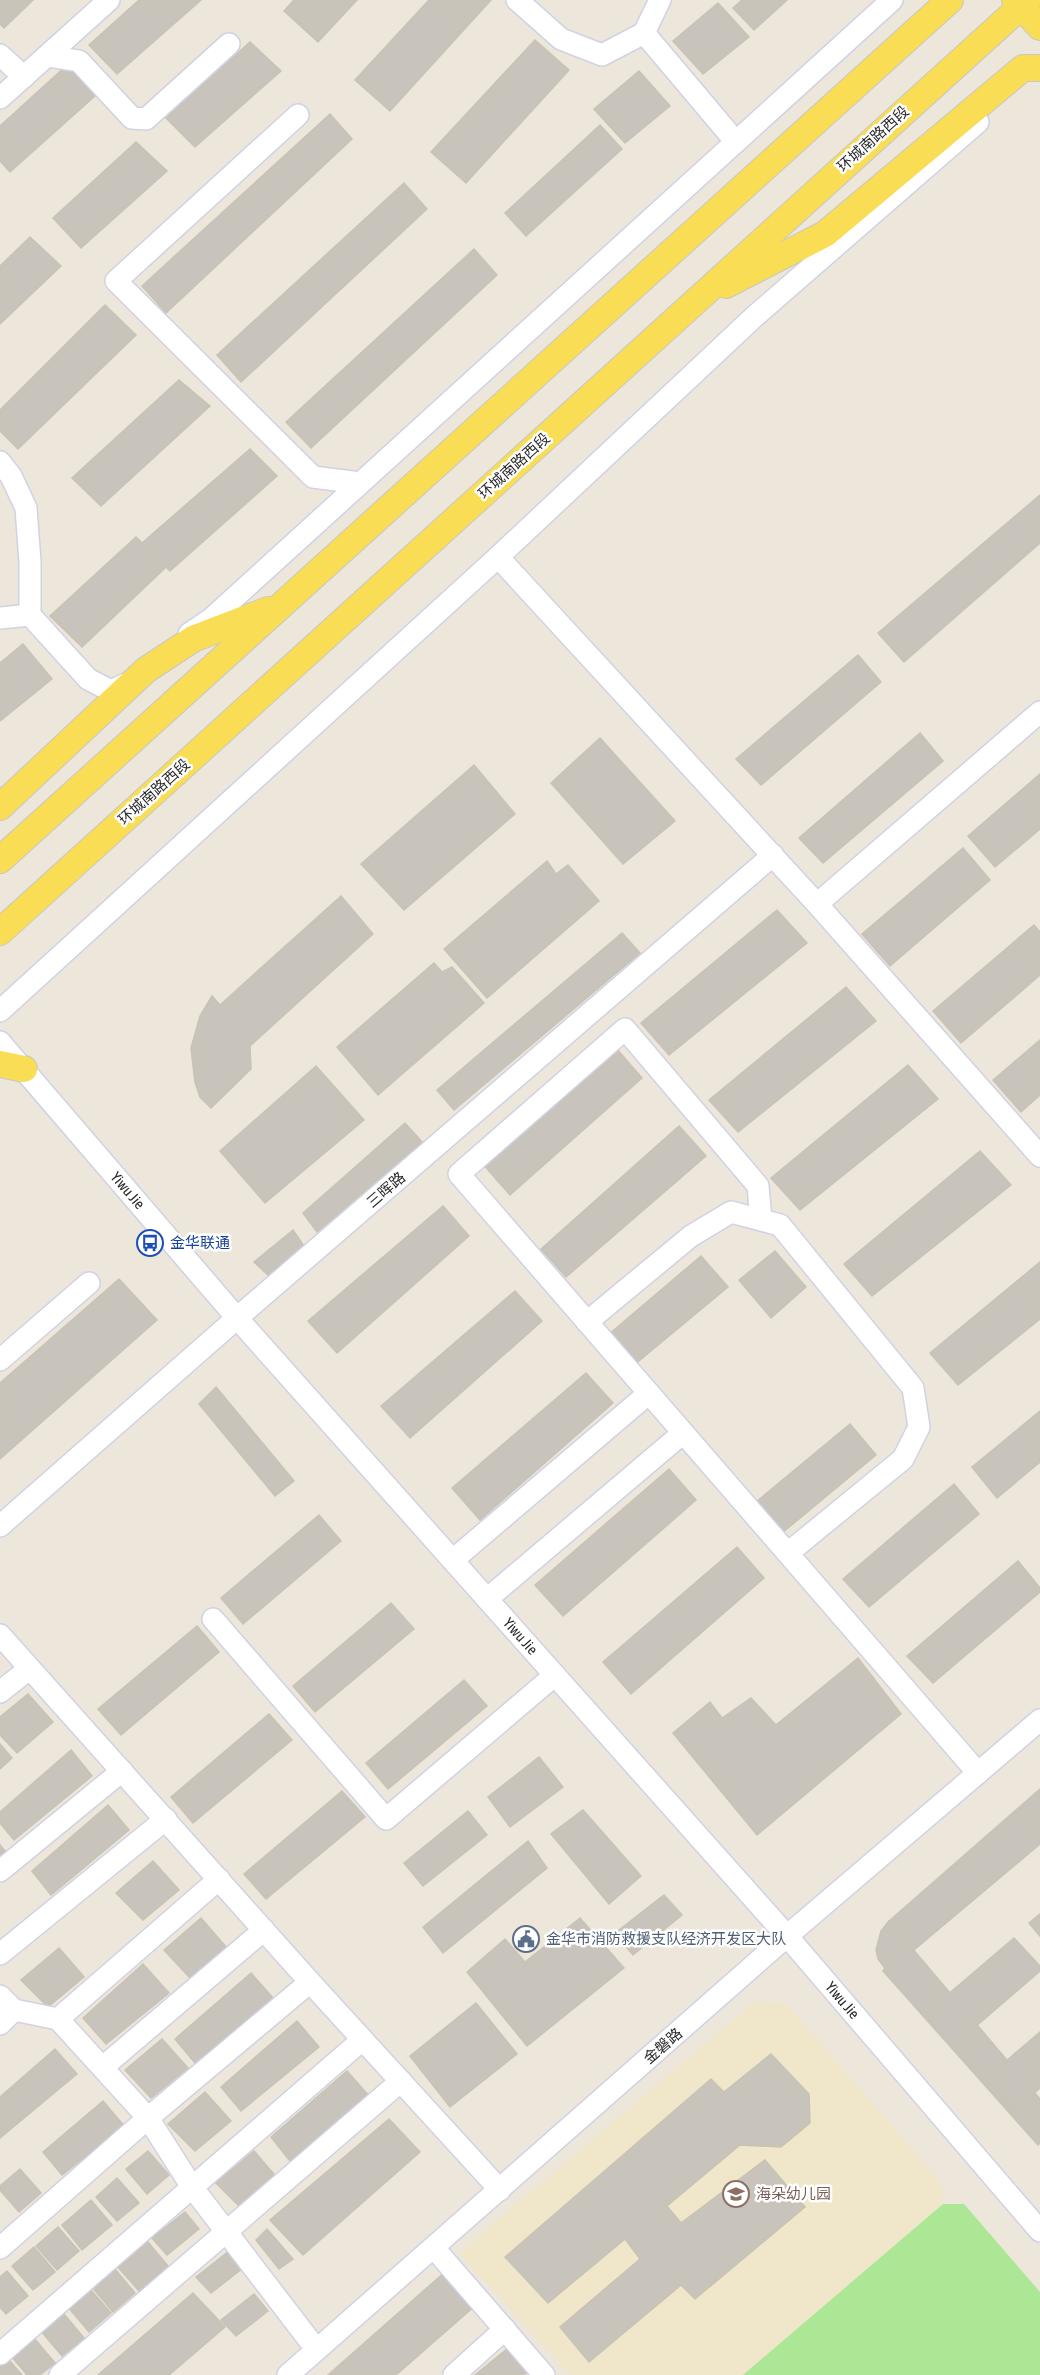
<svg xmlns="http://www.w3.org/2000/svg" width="1040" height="2375" font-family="'Asap Condensed','Noto Sans SC',sans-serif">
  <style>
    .education { fill: #f0e6c9 }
    .green { fill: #abe794 }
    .building { fill: #c8c3bb; stroke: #c8c3b4; stroke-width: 1.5 }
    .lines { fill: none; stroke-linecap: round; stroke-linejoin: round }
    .minor-casing { stroke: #d0d2e4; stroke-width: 24 }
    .major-casing { stroke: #c8c8c8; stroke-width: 28 }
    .minor { stroke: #fff; stroke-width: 21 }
    .major { stroke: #f9dd54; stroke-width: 26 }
    .labels { text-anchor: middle; stroke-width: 5; stroke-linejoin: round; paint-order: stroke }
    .street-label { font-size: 15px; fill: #2a2a2a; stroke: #fff }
    .transit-label { font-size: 15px; fill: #164399; stroke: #fff; text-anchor: start }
    .service-label { font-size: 15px; fill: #4e5e75; stroke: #fff; text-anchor: start }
    .education-label { font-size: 15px; fill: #785e54; stroke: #fff; text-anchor: start }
  </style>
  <rect width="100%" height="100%" fill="#ede6db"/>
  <!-- education -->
  <path class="education" d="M 754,2002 L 787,2004 L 941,2183 L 943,2204 L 743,2375 L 571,2375 L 459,2253 Z"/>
  <!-- green -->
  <path class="green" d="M 943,2204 L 964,2204 L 1040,2292 L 1040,2375 L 743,2375 Z"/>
  <!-- building -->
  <g class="building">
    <path d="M 0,0 L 33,0 L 4,28 L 0,24 Z"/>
    <path d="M 139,0 L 201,0 L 117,74 L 89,45 Z"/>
    <path d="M 294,0 L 357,0 L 318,42 L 284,11 Z"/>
    <path d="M 429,0 L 491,0 L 390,111 L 355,80 Z"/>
    <path d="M 742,0 L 787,0 L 754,30 L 733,8 Z"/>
    <path d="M 718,3 L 749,37 L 703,74 L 673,41 Z"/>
    <path d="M 535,40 L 569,70 L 466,183 L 431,152 Z"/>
    <path d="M 250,42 L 281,71 L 195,147 L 166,118 Z"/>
    <path d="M 66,66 L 96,95 L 10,172 L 0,161 L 0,126 Z"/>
    <path d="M 639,71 L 670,106 L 625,143 L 594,109 Z"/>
    <path d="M 330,114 L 352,139 L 166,313 L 142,286 Z"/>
    <path d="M 600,125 L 622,149 L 526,236 L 505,213 Z"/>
    <path d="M 136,142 L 167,171 L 81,248 L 53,218 Z"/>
    <path d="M 404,183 L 427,209 L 241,382 L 217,355 Z"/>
    <path d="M 30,237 L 61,266 L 0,324 L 0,266 Z"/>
    <path d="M 474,249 L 497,275 L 311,448 L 286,422 Z"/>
    <path d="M 105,305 L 136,335 L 18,449 L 0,431 L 0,410 Z"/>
    <path d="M 179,380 L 210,406 L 101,506 L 72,478 Z"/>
    <path d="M 250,449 L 277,476 L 170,571 L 142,543 Z"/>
    <path d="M 1040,495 L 1040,543 L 904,662 L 878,633 Z"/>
    <path d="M 136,537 L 166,567 L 82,647 L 50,616 Z"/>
    <path d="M 23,644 L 52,679 L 0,721 L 0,663 Z"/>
    <path d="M 858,655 L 881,682 L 761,785 L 736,759 Z"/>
    <path d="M 920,733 L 943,761 L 823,863 L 799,838 Z"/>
    <path d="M 600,738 L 675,821 L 623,864 L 551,783 Z"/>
    <path d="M 474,765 L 515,814 L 404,910 L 361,864 Z"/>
    <path d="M 1040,774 L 1040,829 L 995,867 L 968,836 Z"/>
    <path d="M 963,848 L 990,880 L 890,966 L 862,934 Z"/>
    <path d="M 547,861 L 556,874 L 568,865 L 599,901 L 487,998 L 444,949 Z"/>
    <path d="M 341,896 L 373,934 L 250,1046 L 251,1069 L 211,1108 L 200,1097 L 195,1082 L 191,1048 L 200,1016 L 212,996 L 220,1005 Z"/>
    <path d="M 777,910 L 807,943 L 669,1055 L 641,1023 Z"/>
    <path d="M 1034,925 L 1040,932 L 1040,975 L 961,1043 L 933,1011 Z"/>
    <path d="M 622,933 L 640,953 L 454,1110 L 437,1090 Z"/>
    <path d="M 434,963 L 442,972 L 452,967 L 484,1003 L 378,1095 L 337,1047 Z"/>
    <path d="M 846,987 L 876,1021 L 738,1132 L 709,1100 Z"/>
    <path d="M 1040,1040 L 1040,1095 L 1021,1112 L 993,1080 Z"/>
    <path d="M 616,1048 L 642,1078 L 510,1195 L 482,1163 Z"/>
    <path d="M 908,1065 L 938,1099 L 800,1210 L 771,1178 Z"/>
    <path d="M 316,1066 L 364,1120 L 265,1203 L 220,1151 Z"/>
    <path d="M 405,1123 L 422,1142 L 317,1232 L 303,1213 Z"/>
    <path d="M 679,1126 L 706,1156 L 566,1277 L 541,1249 Z"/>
    <path d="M 980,1151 L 1011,1185 L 872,1296 L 844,1264 Z"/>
    <path d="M 443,1206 L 469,1236 L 337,1353 L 308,1321 Z"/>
    <path d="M 293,1230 L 304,1246 L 268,1275 L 254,1262 Z"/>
    <path d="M 775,1251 L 806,1287 L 771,1318 L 739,1280 Z"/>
    <path d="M 701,1256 L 728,1287 L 634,1365 L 608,1335 Z"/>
    <path d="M 1040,1262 L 1040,1319 L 958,1385 L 930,1353 Z"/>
    <path d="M 119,1279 L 157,1320 L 0,1459 L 0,1383 Z"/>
    <path d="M 515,1291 L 542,1321 L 410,1438 L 381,1406 Z"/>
    <path d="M 586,1373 L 613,1403 L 480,1520 L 452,1488 Z"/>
    <path d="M 216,1387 L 294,1481 L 275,1496 L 199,1404 Z"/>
    <path d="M 1040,1411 L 1040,1462 L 997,1498 L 972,1467 Z"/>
    <path d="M 850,1424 L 876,1455 L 782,1533 L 756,1502 Z"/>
    <path d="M 669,1469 L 696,1500 L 563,1616 L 535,1585 Z"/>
    <path d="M 954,1484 L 979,1514 L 869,1607 L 843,1579 Z"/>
    <path d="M 319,1515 L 341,1541 L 243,1624 L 221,1598 Z"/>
    <path d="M 737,1547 L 764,1578 L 631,1694 L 603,1662 Z"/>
    <path d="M 1018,1561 L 1040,1588 L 1040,1592 L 933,1683 L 907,1656 Z"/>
    <path d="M 391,1603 L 414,1629 L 315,1712 L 293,1686 Z"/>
    <path d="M 197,1626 L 219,1652 L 121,1735 L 98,1709 Z"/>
    <path d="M 858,1658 L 901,1714 L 757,1835 L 673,1733 L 710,1702 L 722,1718 L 751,1698 L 776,1725 Z"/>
    <path d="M 464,1680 L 487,1706 L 388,1789 L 366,1763 Z"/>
    <path d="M 28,1694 L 53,1722 L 17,1753 L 0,1735 L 0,1717 Z"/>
    <path d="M 269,1714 L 292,1740 L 193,1823 L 171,1797 Z"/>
    <path d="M 0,1744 L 12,1758 L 0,1769 Z"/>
    <path d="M 71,1750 L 92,1776 L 14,1840 L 0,1823 L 0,1812 Z"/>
    <path d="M 539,1757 L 563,1787 L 510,1827 L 488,1797 Z"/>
    <path d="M 1040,1789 L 1040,1844 L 914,1950 L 889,1921 Z"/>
    <path d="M 342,1791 L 365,1817 L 266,1899 L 244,1874 Z"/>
    <path d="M 108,1805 L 129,1830 L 51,1895 L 32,1871 Z"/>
    <path d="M 583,1810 L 641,1876 L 609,1904 L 551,1834 Z"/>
    <path d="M 468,1811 L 487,1835 L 423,1886 L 404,1863 Z"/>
    <path d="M 528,1841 L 547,1868 L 443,1953 L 423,1927 Z"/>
    <path d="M 0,1845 L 7,1853 L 0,1858 Z"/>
    <path d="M 153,1861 L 179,1890 L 143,1920 L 116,1893 Z"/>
    <path d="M 664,1895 L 682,1915 L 633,1955 L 615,1933 Z"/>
    <path d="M 1040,1914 L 1040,1936 L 1029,1923 Z"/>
    <path d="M 201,1918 L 226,1947 L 190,1978 L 164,1950 Z"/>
    <path d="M 580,1918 L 624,1968 L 527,2046 L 467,1972 L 505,1939 L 525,1962 Z"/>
    <path d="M 889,1921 L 1040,2099 L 1040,2143 L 1038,2145 L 883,1971 L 885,1968 L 878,1959 L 876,1950 L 881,1931 Z"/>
    <path d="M 1014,1938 L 1040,1966 L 1040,1971 L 953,2046 L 925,2014 Z"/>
    <path d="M 59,1948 L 84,1977 L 48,2007 L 21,1980 Z"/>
    <path d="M 143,1964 L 169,1993 L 106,2044 L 83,2018 Z"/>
    <path d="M 251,1973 L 273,1998 L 195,2063 L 175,2039 Z"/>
    <path d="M 476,2003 L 517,2054 L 450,2107 L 410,2056 Z"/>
    <path d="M 297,2021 L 319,2047 L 241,2111 L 221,2087 Z"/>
    <path d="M 1040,2032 L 1040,2088 L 1013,2111 L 985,2079 Z"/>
    <path d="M 162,2039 L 188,2068 L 151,2098 L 125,2070 Z"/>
    <path d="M 55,2049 L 77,2074 L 0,2138 L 0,2097 Z"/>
    <path d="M 771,2054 L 809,2094 L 810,2123 L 781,2147 L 740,2145 L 667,2206 L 681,2223 L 765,2160 L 805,2207 L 695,2299 L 681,2285 L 589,2362 L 560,2327 L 640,2259 L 625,2239 L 548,2303 L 505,2257 L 711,2079 L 724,2092 Z"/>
    <path d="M 347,2071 L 369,2096 L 290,2161 L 271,2137 Z"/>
    <path d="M 205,2092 L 231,2121 L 195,2151 L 168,2124 Z"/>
    <path d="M 103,2101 L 124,2126 L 62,2175 L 43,2152 Z"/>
    <path d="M 389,2119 L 420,2152 L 303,2255 L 270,2220 Z"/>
    <path d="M 148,2151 L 169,2175 L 147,2194 L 126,2169 Z"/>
    <path d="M 254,2151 L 279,2180 L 243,2210 L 216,2183 Z"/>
    <path d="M 20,2169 L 41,2193 L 19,2212 L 0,2190 L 0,2186 Z"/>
    <path d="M 117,2178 L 139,2203 L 117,2221 L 96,2197 Z"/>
    <path d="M 91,2200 L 112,2225 L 82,2250 L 62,2225 Z"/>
    <path d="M 185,2212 L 199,2229 L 167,2255 L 152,2238 Z"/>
    <path d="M 58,2227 L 79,2251 L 57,2270 L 36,2246 Z"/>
    <path d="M 267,2229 L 293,2259 L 279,2269 L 256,2240 Z"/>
    <path d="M 147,2241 L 168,2266 L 139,2291 L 118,2267 Z"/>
    <path d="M 34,2247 L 55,2272 L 33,2290 L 12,2266 Z"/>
    <path d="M 229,2251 L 243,2268 L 211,2293 L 196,2277 Z"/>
    <path d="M 114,2268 L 135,2293 L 113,2312 L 92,2287 Z"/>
    <path d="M 7,2271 L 28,2296 L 6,2314 L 0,2307 L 0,2277 Z"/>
    <path d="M 446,2271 L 476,2305 L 396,2375 L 328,2375 Z"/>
    <path d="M 90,2289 L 111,2313 L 89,2332 L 68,2307 Z"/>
    <path d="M 193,2293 L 225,2327 L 169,2375 L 98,2375 Z"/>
    <path d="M 254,2294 L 268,2311 L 236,2336 L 221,2320 Z"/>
    <path d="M 63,2313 L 84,2338 L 62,2356 L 41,2331 Z"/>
    <path d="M 34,2338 L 55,2363 L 40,2375 L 27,2375 L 12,2357 Z"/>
    <path d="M 508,2348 L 529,2371 L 524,2375 L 475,2375 Z"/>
    <path d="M 9,2360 L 22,2375 L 0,2375 L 0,2367 Z"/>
  </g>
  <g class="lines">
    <defs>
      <g id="minor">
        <path d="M 517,0 L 561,39 L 602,55 L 644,33 L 660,0"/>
        <path d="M 644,33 L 736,142"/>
        <path d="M 0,55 L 24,77"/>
        <path d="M 47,56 L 79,61 L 132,118 L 146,119 L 229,44"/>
        <path d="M 0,98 L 109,0"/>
        <path d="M 298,115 L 116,281 L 313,477 L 360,483"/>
        <path d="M 0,462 L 11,476 L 26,508 L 30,562 L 30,615 L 88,679 L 111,691 L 132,681"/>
        <path d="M 498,557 L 817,904 L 1040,1156"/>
        <path d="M 0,618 L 30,615"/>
        <path d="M 189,634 L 211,619 L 892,0"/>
        <path d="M 817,904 L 1040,712"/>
        <path d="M 0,1011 L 498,557 L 754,317 L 978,122"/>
        <path id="s1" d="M 0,1042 L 237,1318 L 787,1936 L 1040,2231"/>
        <path d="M 761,1220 L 758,1186 L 625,1029 L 459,1174 L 978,1773"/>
        <path d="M 587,1322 L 691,1236 L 731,1212 L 780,1225 L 913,1388 L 919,1427 L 903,1459 L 788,1553"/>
        <path d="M 0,1360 L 89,1283"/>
        <path d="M 0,1526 L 237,1318 L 773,855"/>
        <path d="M 453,1560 L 649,1393"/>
        <path d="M 487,1599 L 683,1433"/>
        <path d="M 213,1619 L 386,1819 L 555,1675"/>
        <path d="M 0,1635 L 310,1982 L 500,2190"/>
        <path d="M 0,1692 L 29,1669"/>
        <path d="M 0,1871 L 122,1771"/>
        <path d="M 0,1954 L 166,1819"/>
        <path d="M 0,1996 L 14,2010"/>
        <path d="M 58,2019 L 148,2118 L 192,2187 L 316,2349"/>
        <path d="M 0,2024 L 14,2010 L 58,2019 L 219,1879"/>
        <path d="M 103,2067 L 264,1930"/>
        <path d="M 0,2248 L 148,2118 L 310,1982"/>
        <path d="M 434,2248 L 544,2375"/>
        <path d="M 0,2354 L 362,2040"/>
        <path d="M 60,2375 L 401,2081"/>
        <path d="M 288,2375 L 787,1936 L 1040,1720"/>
        <path d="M 454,2375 L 505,2329"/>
      </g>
      <g id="major">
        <path d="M 1015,0 L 1040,27"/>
        <path d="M 726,285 L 825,234 L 1023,68 L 1040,68"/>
        <path d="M 0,807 L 146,670 L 193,639 L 268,610"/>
        <path d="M 0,860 L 950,0"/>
        <path d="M 0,932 L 1028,0"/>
        <path d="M 0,1064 L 24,1069"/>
      </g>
    </defs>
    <!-- minor casing -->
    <use href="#minor" class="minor-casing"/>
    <!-- major casing -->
    <use href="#major" class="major-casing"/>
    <!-- minor -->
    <use href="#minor" class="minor"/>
    <!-- major -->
    <use href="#major" class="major"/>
  </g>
  <!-- icons -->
  <defs>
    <symbol id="bus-ring" viewBox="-11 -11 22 22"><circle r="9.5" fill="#fff" stroke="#1a4fb4" stroke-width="1.5"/><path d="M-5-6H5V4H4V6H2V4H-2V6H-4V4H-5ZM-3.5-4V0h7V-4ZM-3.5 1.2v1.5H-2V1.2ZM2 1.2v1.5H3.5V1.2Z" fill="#1a4fb4"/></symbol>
    <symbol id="civic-ring" viewBox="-11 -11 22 22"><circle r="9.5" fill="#fff" stroke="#5c6f8a" stroke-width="1.5"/><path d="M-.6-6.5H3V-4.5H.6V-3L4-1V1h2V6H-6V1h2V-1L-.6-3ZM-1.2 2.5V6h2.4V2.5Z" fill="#5c6f8a"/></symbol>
    <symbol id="school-ring" viewBox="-11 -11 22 22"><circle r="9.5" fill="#fff" stroke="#8d6e63" stroke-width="1.5"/><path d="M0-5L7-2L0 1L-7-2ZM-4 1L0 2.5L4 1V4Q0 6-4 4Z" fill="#8d6e63"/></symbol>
  </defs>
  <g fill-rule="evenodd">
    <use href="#bus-ring" x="135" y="1228" width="30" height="30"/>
    <use href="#civic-ring" x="511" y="1924" width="30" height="30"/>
    <use href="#school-ring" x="721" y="2179" width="30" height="30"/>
  </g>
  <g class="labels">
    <!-- street labels -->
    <g class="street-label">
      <text transform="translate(873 139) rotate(-42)" y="5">环城南路西段</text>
      <text transform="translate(514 466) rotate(-42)" y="5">环城南路西段</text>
      <text transform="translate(154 792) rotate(-42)" y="5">环城南路西段</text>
      <text transform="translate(386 1190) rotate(-41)" y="5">三晖路</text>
      <text dy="5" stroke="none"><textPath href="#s1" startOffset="196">Yiwu Jie</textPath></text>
      <text dy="5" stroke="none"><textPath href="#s1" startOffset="790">Yiwu Jie</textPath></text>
      <text dy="5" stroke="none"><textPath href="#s1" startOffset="1276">Yiwu Jie</textPath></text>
      <text transform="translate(663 2046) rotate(-41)" y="5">金磐路</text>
    </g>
    <!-- transit labels -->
    <g class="transit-label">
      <text x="170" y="1248">金华联通</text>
    </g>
    <!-- service labels -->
    <g class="service-label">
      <text x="546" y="1944">金华市消防救援支队经济开发区大队</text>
    </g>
    <!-- education labels -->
    <g class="education-label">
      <text x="756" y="2199">海朵幼儿园</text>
    </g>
  </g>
</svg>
